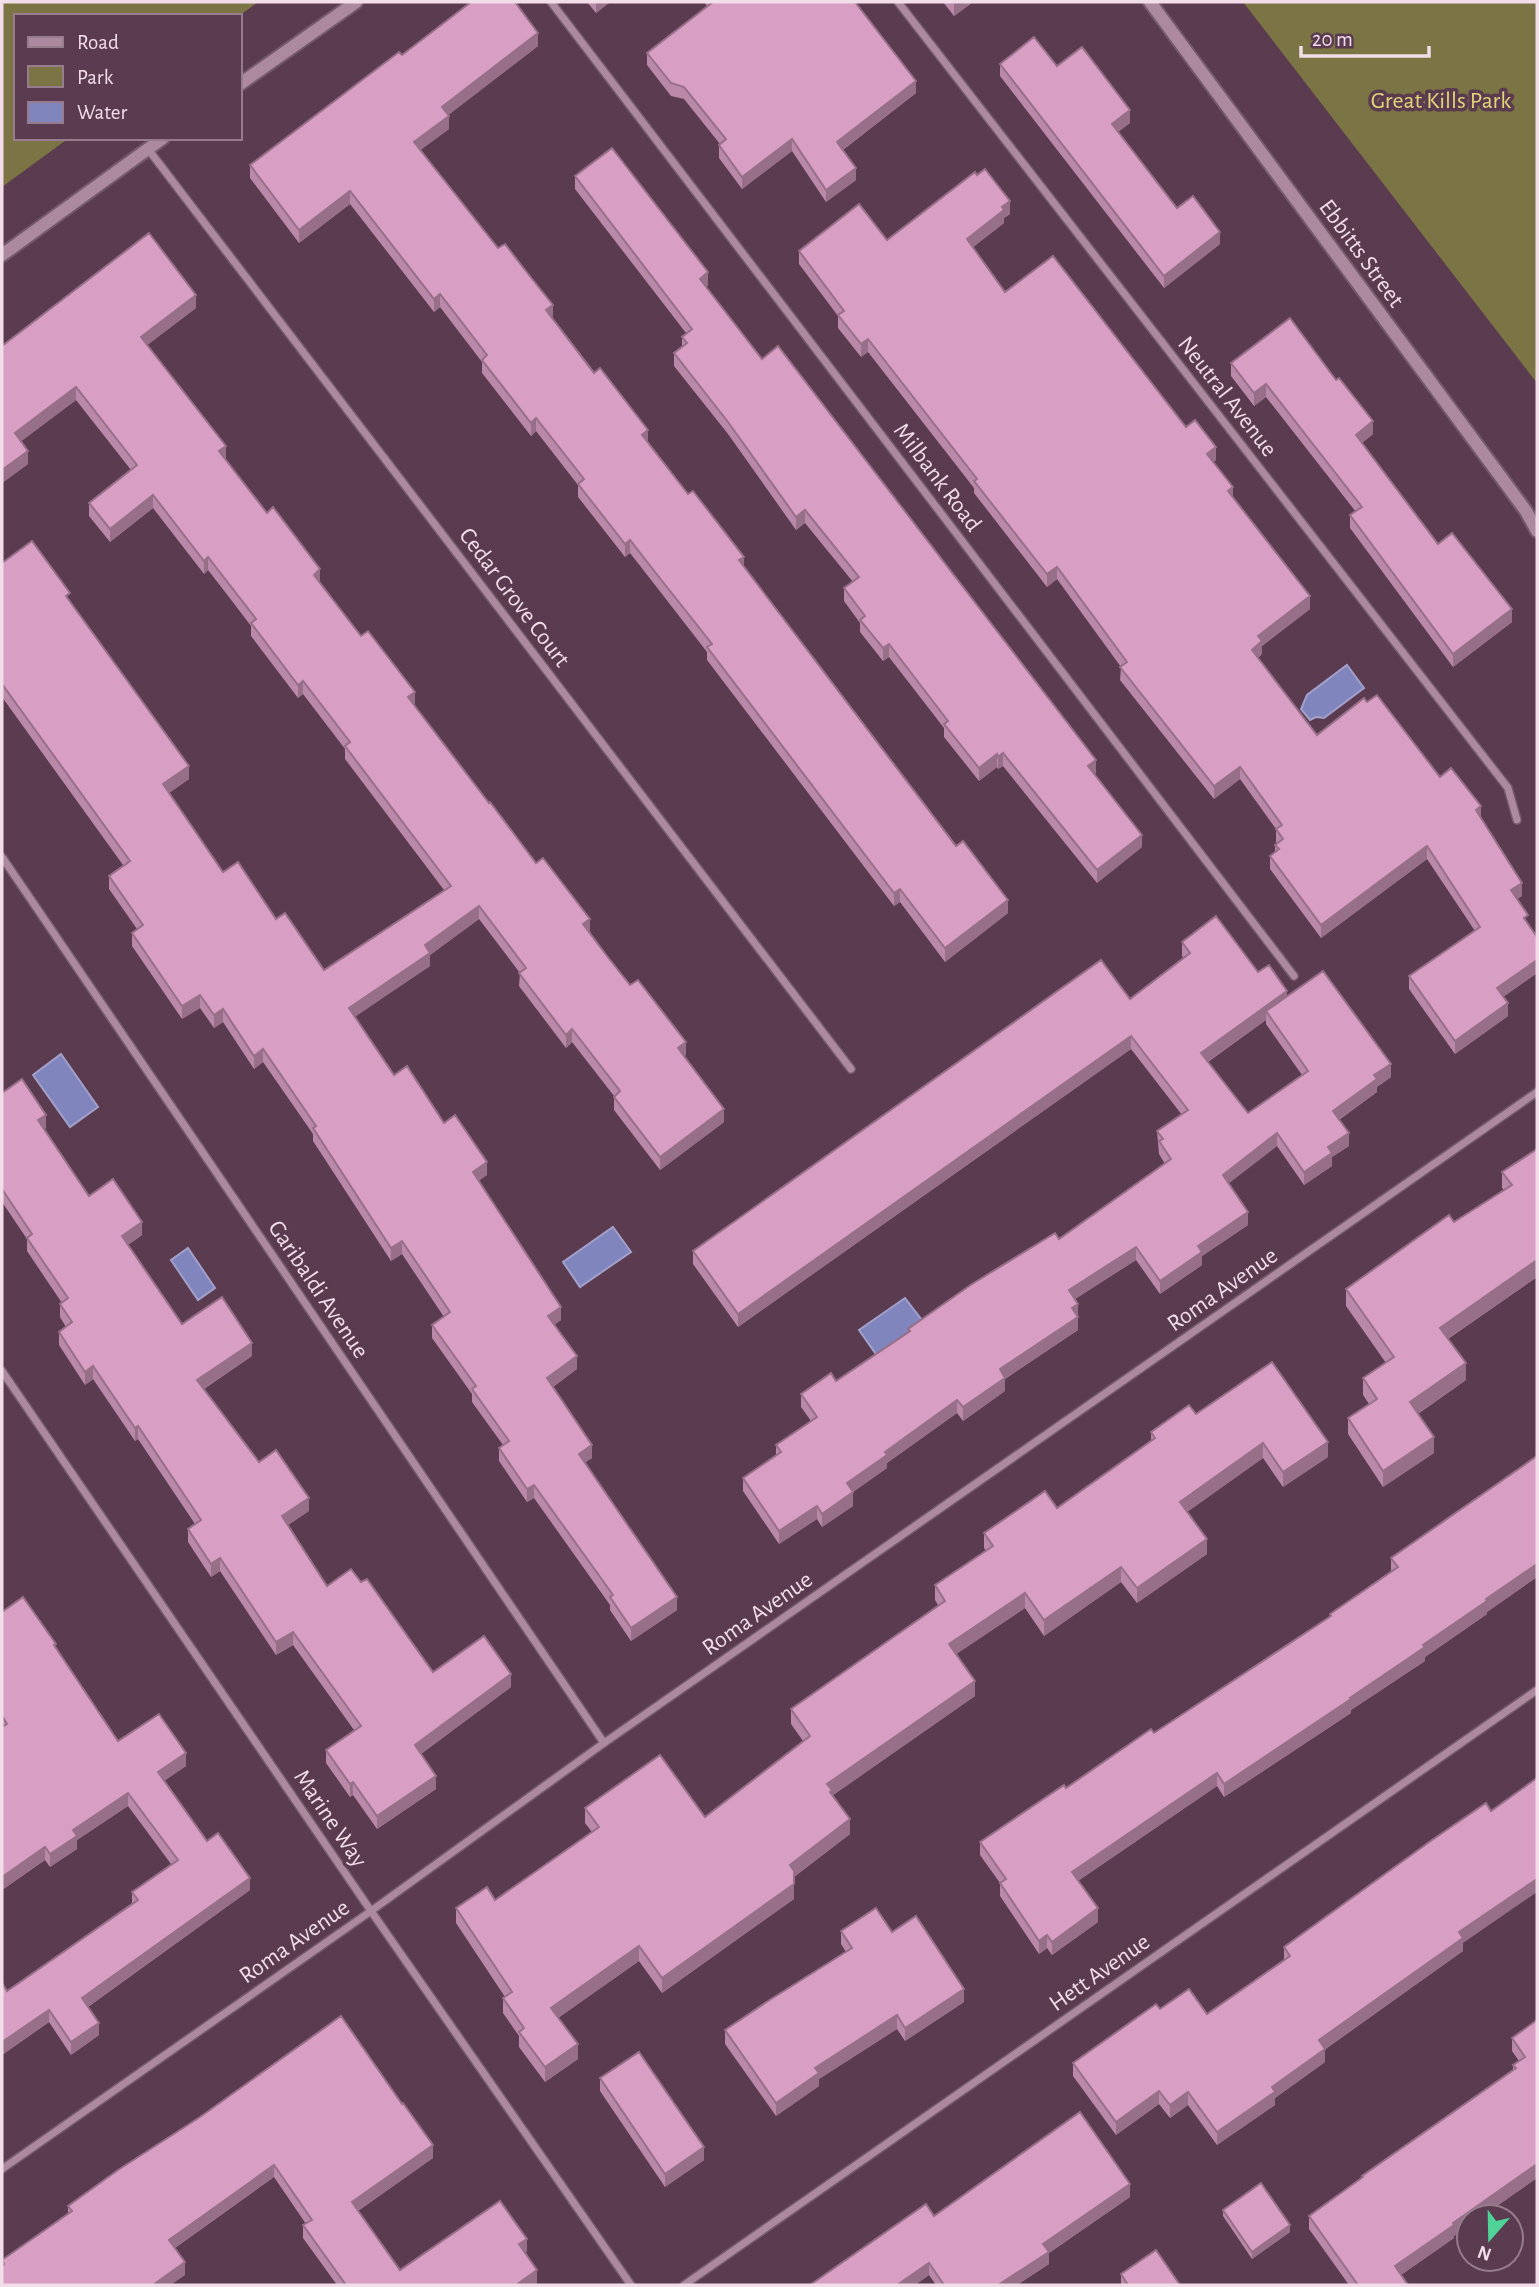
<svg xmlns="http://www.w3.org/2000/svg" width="1539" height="2287" font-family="'Alegreya Sans',sans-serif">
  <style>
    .green { fill: #7b7444 }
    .water { fill: #8185bd; stroke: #a3a0ca; stroke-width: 2 }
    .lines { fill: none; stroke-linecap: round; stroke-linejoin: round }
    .minor-casing { stroke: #745a6b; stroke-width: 10 }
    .tertiary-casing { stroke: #745a6b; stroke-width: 16 }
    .minor { stroke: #ac899f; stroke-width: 7 }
    .tertiary { stroke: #ac899f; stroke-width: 12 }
    .wall { fill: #ba88a8; fill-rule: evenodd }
    .shaded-wall { fill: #976f88 }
    .building { fill: #d89ec3; stroke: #976f88; stroke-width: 2 }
    .labels { text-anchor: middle; stroke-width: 7; stroke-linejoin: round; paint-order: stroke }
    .park-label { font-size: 24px; fill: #e3d478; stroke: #5a3b4f }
    .street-label { font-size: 24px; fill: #f1dee9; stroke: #5a3b4f }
  </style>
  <rect width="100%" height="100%" fill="#5a3b4f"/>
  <!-- green -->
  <g class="green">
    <path d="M 2,2 L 258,2 L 239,16 L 16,16 L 16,138 L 69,138 L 2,187 Z"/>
    <path d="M 1243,2 L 1537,2 L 1537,383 Z"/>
  </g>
  <!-- water -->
  <g class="water">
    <path d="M 1347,665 L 1364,688 L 1324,718 L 1316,717 L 1310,720 L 1301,709 L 1307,695 Z"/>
    <path d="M 61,1054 L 98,1107 L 70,1127 L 33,1075 Z"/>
    <path d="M 613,1227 L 631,1252 L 580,1287 L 563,1262 Z"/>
    <path d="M 188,1248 L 215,1288 L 198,1300 L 171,1260 Z"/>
    <path d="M 905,1298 L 925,1324 L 878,1357 L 859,1330 Z"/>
  </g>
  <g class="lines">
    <defs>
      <g id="minor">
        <path d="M 551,2 L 1294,976"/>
        <path d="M 898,2 L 1508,788 L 1517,820"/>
        <path d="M 148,149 L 851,1069"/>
        <path d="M 2,857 L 604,1743"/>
        <path d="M 2,1371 L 371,1911 L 631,2285"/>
        <path d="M 2,2169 L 371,1911 L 604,1743 L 1537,1092"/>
        <path d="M 684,2285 L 1537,1690"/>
      </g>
      <g id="tertiary">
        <path d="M 1150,2 L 1526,511 L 1537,531"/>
        <path d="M 240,84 L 356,2"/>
        <path d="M 2,255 L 163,138"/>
      </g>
    </defs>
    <!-- minor casing -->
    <use href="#minor" class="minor-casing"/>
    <!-- tertiary casing -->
    <use href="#tertiary" class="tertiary-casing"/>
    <!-- minor -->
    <use href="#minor" class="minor"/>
    <!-- tertiary -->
    <use href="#tertiary" class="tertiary"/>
  </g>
  <!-- wall -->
  <g class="wall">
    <path d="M 587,2 L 610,2 L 596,13 Z"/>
    <path d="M 704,2 L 855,2 L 916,93 L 843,150 L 856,180 L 826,202 L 792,151 L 742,189 L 719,158 L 719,145 L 720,144 L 684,99 L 671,96 L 647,65 L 647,53 L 707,6 Z"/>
    <path d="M 943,2 L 973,2 L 954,16 Z"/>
    <path d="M 538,46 L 448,115 L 449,129 L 420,150 L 553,318 L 744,566 L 1008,913 L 945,962 L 900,902 L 894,906 L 707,660 L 707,652 L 655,585 L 630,553 L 625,557 L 578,497 L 578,485 L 536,431 L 531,436 L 482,373 L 482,362 L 440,307 L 434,312 L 350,204 L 299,243 L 250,178 L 250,165 L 402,55 Z"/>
    <path d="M 1000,64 L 1057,66 L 1130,123 L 1118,132 L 1177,208 L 1220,244 L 1164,288 L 1000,76 Z"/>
    <path d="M 977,175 L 1010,214 L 1004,218 L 1004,223 L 973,247 L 1005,292 L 1186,427 L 1216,460 L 1213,462 L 1233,497 L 1310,609 L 1262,646 L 1262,654 L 1258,658 L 1317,735 L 1367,702 L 1481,817 L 1522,896 L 1517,899 L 1528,925 L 1537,937 L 1537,973 L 1503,997 L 1508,1016 L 1455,1054 L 1409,989 L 1409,976 L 1475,931 L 1427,859 L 1321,938 L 1270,869 L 1270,856 L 1275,852 L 1275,845 L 1277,844 L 1276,842 L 1276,829 L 1240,779 L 1214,799 L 1120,680 L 1121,667 L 1057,579 L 1047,587 L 974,493 L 974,488 L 868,352 L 861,357 L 838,328 L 838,316 L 799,264 L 799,251 L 887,240 Z"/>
    <path d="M 575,176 L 708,285 L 706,287 L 762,359 L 1096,773 L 1094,774 L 1142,847 L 1097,883 L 1003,766 L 998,769 L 997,767 L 979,781 L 944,737 L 944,728 L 889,657 L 883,661 L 860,632 L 860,623 L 844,601 L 844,588 L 853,582 L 805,523 L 796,530 L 728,434 L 674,366 L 674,353 L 682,347 L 682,337 L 686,333 L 575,189 Z"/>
    <path d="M 196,308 L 147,345 L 226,459 L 489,803 L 590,932 L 607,956 L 686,1055 L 684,1056 L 724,1122 L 660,1170 L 614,1110 L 614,1096 L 572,1042 L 566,1048 L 519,986 L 520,973 L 479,919 L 430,955 L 430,966 L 355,1016 L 394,1075 L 444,1123 L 487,1175 L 478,1181 L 561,1320 L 554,1325 L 577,1369 L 553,1387 L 592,1458 L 585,1462 L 677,1610 L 631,1641 L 610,1610 L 610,1605 L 534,1498 L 527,1502 L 499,1461 L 499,1448 L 503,1445 L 472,1402 L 472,1394 L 432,1338 L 432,1325 L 444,1317 L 402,1254 L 391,1261 L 313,1141 L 313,1134 L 263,1062 L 254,1069 L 223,1022 L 214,1028 L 200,1008 L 182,1019 L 132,946 L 132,933 L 137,929 L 109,889 L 109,876 L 123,865 L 2,697 L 2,563 L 70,601 L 189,779 L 169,793 L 223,872 L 276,919 L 324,970 L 444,890 L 345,759 L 345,749 L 303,694 L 298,698 L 251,636 L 251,626 L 232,601 L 208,570 L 204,574 L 153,508 L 110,542 L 89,516 L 89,503 L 131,470 L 76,400 L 21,441 L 28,464 L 2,483 L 2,346 Z"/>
    <path d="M 1231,363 L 1373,434 L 1362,443 L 1438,544 L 1512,622 L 1453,667 L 1350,528 L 1350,515 L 1356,512 L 1266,397 L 1254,406 L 1231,376 Z"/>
    <path d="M 1182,942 L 1258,972 L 1287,996 L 1391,1077 L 1377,1087 L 1377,1092 L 1339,1120 L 1349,1146 L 1332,1157 L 1332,1166 L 1304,1185 L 1277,1146 L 1228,1183 L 1248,1225 L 1202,1256 L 1202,1265 L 1160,1294 L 1136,1260 L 1075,1299 L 1078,1304 L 1078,1330 L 1005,1379 L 1005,1391 L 963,1421 L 957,1413 L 887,1463 L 887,1468 L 853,1492 L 853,1506 L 822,1527 L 817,1519 L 779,1544 L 743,1491 L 743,1478 L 776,1456 L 776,1445 L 811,1421 L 801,1407 L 801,1394 L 836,1381 L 908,1332 L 908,1329 L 1059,1239 L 1165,1164 L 1159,1154 L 1157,1131 L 1182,1115 L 1131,1049 L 738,1327 L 693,1264 L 693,1251 L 1130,999 L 1184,958 L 1182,956 ZM 1266,1020 L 1266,1024 L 1302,1075 L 1248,1113 L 1208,1062 Z"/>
    <path d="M 2,1093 L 46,1128 L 44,1129 L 89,1196 L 142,1235 L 128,1245 L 182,1324 L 252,1356 L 204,1389 L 259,1462 L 309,1511 L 288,1525 L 327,1586 L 433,1672 L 511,1687 L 421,1754 L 436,1789 L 377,1829 L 353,1795 L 350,1797 L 326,1763 L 326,1750 L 354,1730 L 293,1645 L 276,1655 L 220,1571 L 211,1577 L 188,1542 L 188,1529 L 195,1524 L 138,1439 L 135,1441 L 93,1379 L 85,1385 L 59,1345 L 59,1332 L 66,1327 L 60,1317 L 60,1304 L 62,1303 L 27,1251 L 27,1239 L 2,1202 Z"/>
    <path d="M 1537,1149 L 1537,1277 L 1448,1339 L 1466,1380 L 1418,1414 L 1434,1453 L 1383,1487 L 1348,1434 L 1348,1418 L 1369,1404 L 1363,1395 L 1363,1378 L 1386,1363 L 1346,1306 L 1346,1289 L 1504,1190 L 1502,1188 L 1502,1172 Z"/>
    <path d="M 1196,1414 L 1328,1457 L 1283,1487 L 1263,1458 L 1187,1512 L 1207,1554 L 1137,1603 L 1121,1582 L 1044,1636 L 1025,1608 L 956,1654 L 975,1696 L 833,1795 L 850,1834 L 794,1877 L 794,1899 L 662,1993 L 639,1961 L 558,2018 L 578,2059 L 545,2082 L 519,2047 L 519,2036 L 503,2013 L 503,1998 L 505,1997 L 456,1923 L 456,1908 L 495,1900 L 592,1832 L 585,1823 L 585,1808 L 705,1817 L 803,1741 L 791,1724 L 791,1709 L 938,1605 L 935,1600 L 935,1585 L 986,1551 L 984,1548 L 984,1533 L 1057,1508 L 1151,1441 L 1151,1432 Z"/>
    <path d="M 1537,1456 L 1537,1577 L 1487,1612 L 1487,1614 L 1425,1657 L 1425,1661 L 1351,1710 L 1351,1713 L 1224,1797 L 1217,1786 L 1078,1881 L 1098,1922 L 1052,1955 L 1047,1948 L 1039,1954 L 1000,1896 L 1000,1883 L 980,1855 L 980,1842 L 1154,1733 L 1330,1617 L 1330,1614 L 1391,1571 L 1391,1558 Z"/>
    <path d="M 2,1612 L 56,1648 L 118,1741 L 186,1766 L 164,1781 L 207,1841 L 250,1890 L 88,2007 L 99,2035 L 71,2055 L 49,2022 L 2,2055 L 2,1983 L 7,1991 L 132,1903 L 132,1892 L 171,1864 L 128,1806 L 77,1840 L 77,1849 L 50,1867 L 45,1860 L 2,1890 Z"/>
    <path d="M 841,1931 L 892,1932 L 964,2002 L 905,2041 L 897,2029 L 819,2079 L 819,2086 L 776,2116 L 725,2044 L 725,2030 L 846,1952 L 841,1944 Z"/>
    <path d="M 1463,1943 L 1463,1951 L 1325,2049 L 1325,2062 L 1275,2098 L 1275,2105 L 1217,2145 L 1188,2105 L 1170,2118 L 1159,2104 L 1116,2135 L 1073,2076 L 1073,2063 L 1160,2009 L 1207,2014 L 1284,1960 L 1284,1947 Z"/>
    <path d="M 1537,2020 L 1537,2178 L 1481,2217 L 1469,2217 L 1454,2236 L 1454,2238 L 1401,2275 L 1408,2285 L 1349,2285 L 1309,2229 L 1309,2216 L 1362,2178 L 1362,2176 L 1513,2070 L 1513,2065 L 1519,2061 L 1512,2051 L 1512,2038 Z"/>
    <path d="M 600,2078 L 704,2160 L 665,2187 L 600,2091 Z"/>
    <path d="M 433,2158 L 358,2211 L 400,2270 L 527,2251 L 525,2253 L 537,2283 L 534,2285 L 337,2285 L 303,2238 L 303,2225 L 306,2224 L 274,2177 L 175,2248 L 185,2275 L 170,2285 L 2,2285 L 2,2260 L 68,2214 L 68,2206 L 118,2170 Z"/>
    <path d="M 1130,2197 L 1049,2253 L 1049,2264 L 1017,2285 L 936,2285 L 929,2275 L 915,2285 L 810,2285 L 934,2216 Z"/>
    <path d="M 1223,2210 L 1290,2232 L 1252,2259 L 1223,2216 Z"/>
    <path d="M 1121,2274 L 1180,2285 L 1121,2285 Z"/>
  </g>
  <!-- shaded-wall -->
  <g class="shaded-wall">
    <path d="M 596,2 L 610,2 L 596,13 Z"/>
    <path d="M 954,2 L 973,2 L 954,16 Z"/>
    <path d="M 538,33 L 538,46 L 442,120 L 442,107 Z"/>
    <path d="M 916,81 L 916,93 L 837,154 L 837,142 Z"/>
    <path d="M 1130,110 L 1130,123 L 1112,136 L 1112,124 Z"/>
    <path d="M 449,116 L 449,129 L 414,155 L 414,142 Z"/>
    <path d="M 792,139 L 792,151 L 742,189 L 742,177 Z"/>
    <path d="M 856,168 L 856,180 L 826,202 L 826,190 Z"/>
    <path d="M 350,191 L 350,204 L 299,243 L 299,230 Z"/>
    <path d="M 1010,201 L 1010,214 L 1004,218 L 1004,223 L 967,252 L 967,239 Z"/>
    <path d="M 1220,232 L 1220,244 L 1164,288 L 1164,276 Z"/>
    <path d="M 708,272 L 708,285 L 700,291 L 700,279 Z"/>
    <path d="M 440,294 L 440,307 L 434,312 L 434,299 Z"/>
    <path d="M 196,295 L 196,308 L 141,350 L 141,337 Z"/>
    <path d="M 553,305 L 553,318 L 546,323 L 546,310 Z"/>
    <path d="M 868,339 L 868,352 L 861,357 L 861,344 Z"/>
    <path d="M 1266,384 L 1266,397 L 1254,406 L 1254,393 Z"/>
    <path d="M 76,387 L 76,400 L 15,446 L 15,433 Z"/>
    <path d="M 536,418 L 536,431 L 531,436 L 531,423 Z"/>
    <path d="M 1373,421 L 1373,434 L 1356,448 L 1356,435 Z"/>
    <path d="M 648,430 L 648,443 L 642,435 Z"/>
    <path d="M 226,446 L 226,459 L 219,451 Z"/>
    <path d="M 1216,447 L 1216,460 L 1207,467 L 1207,454 Z"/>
    <path d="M 28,451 L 28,464 L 2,483 L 2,470 Z"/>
    <path d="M 1233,487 L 1233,500 L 1228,491 Z"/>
    <path d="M 153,495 L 153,508 L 110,542 L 110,529 Z"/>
    <path d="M 805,510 L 805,523 L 796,530 L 796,517 Z"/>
    <path d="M 630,540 L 630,553 L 625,557 L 625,544 Z"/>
    <path d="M 208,557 L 208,570 L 204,574 L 204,561 Z"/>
    <path d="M 744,557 L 744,570 L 739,560 Z"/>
    <path d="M 1057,567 L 1057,579 L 1047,587 L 1047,574 Z"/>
    <path d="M 320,569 L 320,582 L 314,575 Z"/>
    <path d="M 1310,596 L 1310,609 L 1262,646 L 1262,654 L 1252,662 L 1252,650 L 1258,636 Z"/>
    <path d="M 1512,609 L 1512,622 L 1453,667 L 1453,654 Z"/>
    <path d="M 889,644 L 889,657 L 883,661 L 883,648 Z"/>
    <path d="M 303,681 L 303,694 L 298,698 L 298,685 Z"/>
    <path d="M 415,692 L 415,705 L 408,697 Z"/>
    <path d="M 1003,753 L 1003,766 L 998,769 L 998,757 Z"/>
    <path d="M 997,754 L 997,767 L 979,781 L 979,768 Z"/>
    <path d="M 1096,760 L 1096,773 L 1088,779 L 1088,766 Z"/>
    <path d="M 189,766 L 189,779 L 163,797 L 163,784 Z"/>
    <path d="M 1240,767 L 1240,779 L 1214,799 L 1214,786 Z"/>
    <path d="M 1481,806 L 1481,819 L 1476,810 Z"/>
    <path d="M 1142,835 L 1142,847 L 1097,883 L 1097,870 Z"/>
    <path d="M 1427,846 L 1427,859 L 1321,938 L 1321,925 Z"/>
    <path d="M 1522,883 L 1522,896 L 1511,903 L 1511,890 Z"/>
    <path d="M 900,889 L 900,902 L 894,906 L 894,893 Z"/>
    <path d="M 1008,900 L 1008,913 L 945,962 L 945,948 Z"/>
    <path d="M 479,906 L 479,919 L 430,955 L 430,966 L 349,1021 L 349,1008 L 425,945 Z"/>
    <path d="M 590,919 L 590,932 L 583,937 L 583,924 Z"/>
    <path d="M 1537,960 L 1537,973 L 1497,1001 L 1497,988 Z"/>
    <path d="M 1287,991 L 1287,1005 L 1266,1011 L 1266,1020 L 1201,1066 L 1201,1053 Z"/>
    <path d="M 200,995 L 200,1008 L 182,1019 L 182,1006 Z"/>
    <path d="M 1508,1003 L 1508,1016 L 1455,1054 L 1455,1041 Z"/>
    <path d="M 223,1009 L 223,1022 L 214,1028 L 214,1015 Z"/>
    <path d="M 572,1029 L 572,1042 L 566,1048 L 566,1035 Z"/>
    <path d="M 1131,1036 L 1131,1049 L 738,1327 L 738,1314 Z"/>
    <path d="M 686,1042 L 686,1055 L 678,1061 L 678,1048 Z"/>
    <path d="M 263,1049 L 263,1062 L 254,1069 L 254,1056 Z"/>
    <path d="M 1391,1064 L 1391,1077 L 1377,1087 L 1377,1092 L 1333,1124 L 1333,1111 L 1374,1075 Z"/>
    <path d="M 724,1109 L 724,1122 L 660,1170 L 660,1157 Z"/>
    <path d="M 46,1115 L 46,1128 L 38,1133 L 38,1120 Z"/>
    <path d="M 1277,1133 L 1277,1146 L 1223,1188 L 1223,1175 Z"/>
    <path d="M 1349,1133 L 1349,1146 L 1332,1157 L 1332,1166 L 1304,1185 L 1304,1172 L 1328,1147 Z"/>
    <path d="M 487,1162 L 487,1175 L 473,1185 L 473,1172 Z"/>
    <path d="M 1248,1212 L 1248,1225 L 1202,1256 L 1202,1265 L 1160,1294 L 1160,1281 L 1198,1246 Z"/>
    <path d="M 142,1222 L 142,1235 L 122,1249 L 122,1236 Z"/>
    <path d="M 402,1241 L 402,1254 L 391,1261 L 391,1248 Z"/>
    <path d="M 1136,1247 L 1136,1260 L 1069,1303 L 1069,1290 Z"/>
    <path d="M 1537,1260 L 1537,1277 L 1440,1344 L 1440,1328 Z"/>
    <path d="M 1078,1304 L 1078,1330 L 1005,1379 L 1005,1391 L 963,1421 L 963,1407 L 1000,1369 Z"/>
    <path d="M 561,1307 L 561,1320 L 548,1329 L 548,1316 Z"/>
    <path d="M 252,1343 L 252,1356 L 197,1393 L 197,1380 Z"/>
    <path d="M 577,1356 L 577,1369 L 547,1391 L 547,1378 Z"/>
    <path d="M 1466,1363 L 1466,1380 L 1410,1419 L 1410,1402 Z"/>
    <path d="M 93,1366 L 93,1379 L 85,1385 L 85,1372 Z"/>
    <path d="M 957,1400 L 957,1413 L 887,1463 L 887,1468 L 847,1496 L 847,1483 L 885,1452 Z"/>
    <path d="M 138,1426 L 138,1439 L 135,1441 L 135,1428 Z"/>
    <path d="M 1434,1437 L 1434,1453 L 1383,1487 L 1383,1471 Z"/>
    <path d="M 1328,1442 L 1328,1457 L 1283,1487 L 1283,1472 Z"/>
    <path d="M 1263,1443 L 1263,1458 L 1180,1517 L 1180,1502 Z"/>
    <path d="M 592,1445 L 592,1458 L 579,1467 L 579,1454 Z"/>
    <path d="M 534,1485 L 534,1498 L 527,1502 L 527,1489 Z"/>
    <path d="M 853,1492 L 853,1506 L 822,1527 L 822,1514 Z"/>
    <path d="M 309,1498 L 309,1511 L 282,1529 L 282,1516 Z"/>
    <path d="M 817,1506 L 817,1519 L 779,1544 L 779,1531 Z"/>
    <path d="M 1207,1539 L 1207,1554 L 1137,1603 L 1137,1588 Z"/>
    <path d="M 220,1558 L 220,1571 L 211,1577 L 211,1564 Z"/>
    <path d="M 1537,1564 L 1537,1577 L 1487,1612 L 1487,1614 L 1425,1657 L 1425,1661 L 1351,1710 L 1351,1713 L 1224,1797 L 1224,1784 L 1350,1698 L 1486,1599 Z"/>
    <path d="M 1121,1567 L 1121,1582 L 1044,1636 L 1044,1620 Z"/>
    <path d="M 1025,1593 L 1025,1608 L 949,1659 L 949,1644 Z"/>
    <path d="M 677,1597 L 677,1610 L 631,1641 L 631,1628 Z"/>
    <path d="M 293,1632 L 293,1645 L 276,1655 L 276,1642 Z"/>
    <path d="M 511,1674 L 511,1687 L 415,1758 L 415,1745 Z"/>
    <path d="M 975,1681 L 975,1696 L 832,1796 L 827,1784 Z"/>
    <path d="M 186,1753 L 186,1766 L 158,1785 L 158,1772 Z"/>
    <path d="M 1217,1773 L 1217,1786 L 1072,1885 L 1072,1872 Z"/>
    <path d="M 436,1776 L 436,1789 L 377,1829 L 377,1816 Z"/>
    <path d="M 353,1782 L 353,1795 L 350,1797 L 350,1784 Z"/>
    <path d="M 128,1793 L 128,1806 L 77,1840 L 77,1849 L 50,1867 L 50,1854 L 73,1830 Z"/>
    <path d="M 850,1819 L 850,1834 L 790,1880 L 790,1865 Z"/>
    <path d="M 45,1847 L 45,1860 L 2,1890 L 2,1877 Z"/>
    <path d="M 250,1878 L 250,1890 L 82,2011 L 82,1998 Z"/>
    <path d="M 1537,1879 L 1537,1892 L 1463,1943 L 1463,1951 L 1319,2054 L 1319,2040 L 1459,1932 Z"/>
    <path d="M 794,1884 L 794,1899 L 662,1993 L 662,1978 Z"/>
    <path d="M 1098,1908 L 1098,1922 L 1052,1955 L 1052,1942 Z"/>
    <path d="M 1047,1935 L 1047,1948 L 1039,1954 L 1039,1941 Z"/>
    <path d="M 639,1946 L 639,1961 L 551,2023 L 551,2008 Z"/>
    <path d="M 964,1989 L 964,2002 L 905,2041 L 905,2028 Z"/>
    <path d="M 49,2010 L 49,2022 L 2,2055 L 2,2042 Z"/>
    <path d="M 897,2015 L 897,2029 L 819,2079 L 819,2086 L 776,2116 L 776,2103 L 815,2068 Z"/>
    <path d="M 99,2023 L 99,2035 L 71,2055 L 71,2042 Z"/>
    <path d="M 578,2044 L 578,2059 L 545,2082 L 545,2067 Z"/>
    <path d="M 1325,2049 L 1325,2062 L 1275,2098 L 1275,2105 L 1217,2145 L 1217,2132 L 1272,2087 Z"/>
    <path d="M 1159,2091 L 1159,2104 L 1116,2135 L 1116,2122 Z"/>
    <path d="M 1188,2092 L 1188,2105 L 1170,2118 L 1170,2105 Z"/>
    <path d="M 433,2145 L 433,2158 L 352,2215 L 352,2202 Z"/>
    <path d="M 704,2147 L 704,2160 L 665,2187 L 665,2174 Z"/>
    <path d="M 1537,2164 L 1537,2178 L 1481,2217 L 1469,2217 L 1469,2225 L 1454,2236 L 1454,2238 L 1395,2279 L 1395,2266 L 1453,2223 Z"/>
    <path d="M 274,2165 L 274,2177 L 169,2252 L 169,2240 Z"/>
    <path d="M 1130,2184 L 1130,2197 L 1049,2253 L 1049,2264 L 1017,2285 L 998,2285 L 1043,2244 Z"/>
    <path d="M 1290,2225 L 1290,2232 L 1252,2259 L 1252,2252 Z"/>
    <path d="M 527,2239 L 527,2251 L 519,2257 L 519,2244 Z"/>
    <path d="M 185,2262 L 185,2275 L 170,2285 L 153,2285 Z"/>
    <path d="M 929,2263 L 929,2275 L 915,2285 L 897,2285 Z"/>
    <path d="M 537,2270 L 537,2283 L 534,2285 L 516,2285 Z"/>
  </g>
  <!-- building -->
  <g class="building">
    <path d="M 471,2 L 515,2 L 538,33 L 442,107 L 449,116 L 414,142 L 498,248 L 505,244 L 529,275 L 553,305 L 546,310 L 594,373 L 600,368 L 648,430 L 642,435 L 688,494 L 693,491 L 744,557 L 739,560 L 956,846 L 963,841 L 1008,900 L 945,948 L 900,889 L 894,893 L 707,647 L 712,644 L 655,572 L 630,540 L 625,544 L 578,484 L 584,479 L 536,418 L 531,423 L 482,360 L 487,355 L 440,294 L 434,299 L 350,191 L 299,230 L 250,165 L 399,52 L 402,55 Z"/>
    <path d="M 713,2 L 855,2 L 916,81 L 837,142 L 856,168 L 826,190 L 792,139 L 742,177 L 719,145 L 726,139 L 684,87 L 671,83 L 647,53 Z"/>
    <path d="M 1034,37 L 1057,66 L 1082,47 L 1130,110 L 1112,124 L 1177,208 L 1193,196 L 1220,232 L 1164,276 L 1000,64 Z"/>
    <path d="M 612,148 L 708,272 L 700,279 L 762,359 L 778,346 L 1096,760 L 1088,766 L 1142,835 L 1097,870 L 1003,753 L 998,757 L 997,754 L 979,768 L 944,724 L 948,721 L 889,644 L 883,648 L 860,620 L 865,616 L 844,588 L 859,577 L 805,510 L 796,517 L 728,422 L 674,353 L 687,343 L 682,337 L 692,329 L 575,176 Z"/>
    <path d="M 985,169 L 1010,201 L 1002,207 L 1004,210 L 967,239 L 1005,292 L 1053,256 L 1186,427 L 1195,420 L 1216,447 L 1207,454 L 1233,487 L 1228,491 L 1310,596 L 1258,636 L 1262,641 L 1252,650 L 1317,735 L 1364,698 L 1367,702 L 1377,695 L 1440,777 L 1451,768 L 1481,806 L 1476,810 L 1522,883 L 1511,890 L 1528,915 L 1524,918 L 1537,937 L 1537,960 L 1497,988 L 1508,1003 L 1455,1041 L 1409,976 L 1480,927 L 1427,846 L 1321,925 L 1270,856 L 1279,849 L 1275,845 L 1283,839 L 1276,829 L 1282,825 L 1240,767 L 1214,786 L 1120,667 L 1127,662 L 1057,567 L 1047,574 L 974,481 L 977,479 L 868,339 L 861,344 L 838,315 L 844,311 L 799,251 L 859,204 L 887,240 L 975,172 L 977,175 Z"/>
    <path d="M 149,233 L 196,295 L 141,337 L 226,446 L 219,451 L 267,513 L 273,507 L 320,569 L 314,575 L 361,636 L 368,631 L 415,692 L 408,697 L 489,803 L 490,802 L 536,863 L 543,858 L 590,919 L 583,924 L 607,956 L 630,985 L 638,980 L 686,1042 L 678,1048 L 724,1109 L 660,1157 L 614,1097 L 620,1091 L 572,1029 L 566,1035 L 519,973 L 526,968 L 479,906 L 425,945 L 430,953 L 349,1008 L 394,1075 L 407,1066 L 444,1123 L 455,1115 L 487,1162 L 473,1172 L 561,1307 L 548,1316 L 577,1356 L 547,1378 L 592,1445 L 579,1454 L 677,1597 L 631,1628 L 610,1597 L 613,1595 L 534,1485 L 527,1489 L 499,1448 L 509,1441 L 472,1389 L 476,1386 L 432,1325 L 450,1312 L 402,1241 L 391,1248 L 313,1128 L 316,1126 L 263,1049 L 254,1056 L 223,1009 L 214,1015 L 200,995 L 182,1006 L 132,933 L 143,925 L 109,876 L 130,861 L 2,684 L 2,563 L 32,541 L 70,593 L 66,596 L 189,766 L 163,784 L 223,872 L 238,862 L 276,919 L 285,913 L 324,970 L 451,886 L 345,746 L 350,742 L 303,681 L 298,685 L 251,623 L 256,619 L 208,557 L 204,561 L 153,495 L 110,529 L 89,503 L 137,465 L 76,387 L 15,433 L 28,451 L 2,470 L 2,346 Z"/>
    <path d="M 1290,318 L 1336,380 L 1339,378 L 1373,421 L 1356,435 L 1438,544 L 1452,533 L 1512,609 L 1453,654 L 1350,515 L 1362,507 L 1266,384 L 1254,393 L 1231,363 Z"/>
    <path d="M 1216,916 L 1258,972 L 1269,965 L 1287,991 L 1201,1053 L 1248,1113 L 1308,1071 L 1266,1011 L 1323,971 L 1391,1064 L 1374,1075 L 1377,1079 L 1333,1111 L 1349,1133 L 1328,1147 L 1332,1153 L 1304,1172 L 1277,1133 L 1223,1175 L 1248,1212 L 1198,1246 L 1202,1252 L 1160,1281 L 1136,1247 L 1069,1290 L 1078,1304 L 1072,1308 L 1078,1317 L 1000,1369 L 1005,1378 L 963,1407 L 957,1400 L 885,1452 L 887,1455 L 847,1483 L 853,1492 L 822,1514 L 817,1506 L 779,1531 L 743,1478 L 781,1452 L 776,1445 L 817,1417 L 801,1394 L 831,1373 L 836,1381 L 910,1331 L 908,1329 L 972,1284 L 1055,1233 L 1059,1239 L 1171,1159 L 1159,1141 L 1163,1139 L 1157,1131 L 1188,1110 L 1131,1036 L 738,1314 L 693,1251 L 1101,960 L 1130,999 L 1190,953 L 1182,942 Z"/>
    <path d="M 22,1079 L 46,1115 L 38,1120 L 89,1196 L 113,1179 L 142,1222 L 122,1236 L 182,1324 L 222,1297 L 252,1343 L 197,1380 L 259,1462 L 276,1450 L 309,1498 L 282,1516 L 327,1586 L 351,1569 L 361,1582 L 367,1579 L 433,1672 L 484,1636 L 511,1674 L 415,1745 L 436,1776 L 377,1816 L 353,1782 L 350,1784 L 326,1750 L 361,1726 L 293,1632 L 276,1642 L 220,1558 L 211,1564 L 188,1529 L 201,1520 L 138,1426 L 135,1428 L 93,1366 L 85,1372 L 59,1332 L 72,1322 L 60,1304 L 68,1298 L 27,1238 L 32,1234 L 2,1189 L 2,1093 Z"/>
    <path d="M 1537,1149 L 1537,1260 L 1440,1328 L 1466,1363 L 1410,1402 L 1434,1437 L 1383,1471 L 1348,1418 L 1377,1399 L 1363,1378 L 1394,1357 L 1346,1289 L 1449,1215 L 1454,1222 L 1512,1185 L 1502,1172 Z"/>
    <path d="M 1272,1362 L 1328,1442 L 1283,1472 L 1263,1443 L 1180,1502 L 1207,1539 L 1137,1588 L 1121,1567 L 1044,1620 L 1025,1593 L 949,1644 L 975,1681 L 827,1784 L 832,1790 L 830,1792 L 850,1819 L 790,1865 L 794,1871 L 794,1884 L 662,1978 L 639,1946 L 551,2008 L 578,2044 L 545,2067 L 519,2032 L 524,2028 L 503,1998 L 512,1992 L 456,1908 L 487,1887 L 495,1900 L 599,1827 L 585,1808 L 660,1755 L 705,1817 L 810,1736 L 791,1709 L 945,1601 L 935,1585 L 993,1546 L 984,1533 L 1045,1491 L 1057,1508 L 1155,1438 L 1151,1432 L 1189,1405 L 1196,1414 Z"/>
    <path d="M 1537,1456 L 1537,1564 L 1486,1599 L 1487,1601 L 1423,1645 L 1425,1647 L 1350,1698 L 1351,1699 L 1224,1784 L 1217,1773 L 1072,1872 L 1098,1908 L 1052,1942 L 1047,1935 L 1039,1941 L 1000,1883 L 1006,1879 L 980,1842 L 1064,1785 L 1066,1788 L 1151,1729 L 1154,1733 L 1331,1616 L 1330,1614 L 1398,1567 L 1391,1558 Z"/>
    <path d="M 23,1597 L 56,1644 L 54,1645 L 118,1741 L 159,1714 L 186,1753 L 158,1772 L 207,1841 L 218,1833 L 250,1878 L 82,1998 L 99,2023 L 71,2042 L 49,2010 L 2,2042 L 2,1983 L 7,1991 L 138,1900 L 132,1892 L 178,1860 L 128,1793 L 73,1830 L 77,1836 L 50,1854 L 45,1847 L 2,1877 L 2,1727 L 7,1724 L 2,1716 L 2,1612 Z"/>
    <path d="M 1537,1778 L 1537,1879 L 1459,1932 L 1463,1938 L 1319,2040 L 1325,2049 L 1272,2087 L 1275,2092 L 1217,2132 L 1188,2092 L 1170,2105 L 1159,2091 L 1116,2122 L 1073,2063 L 1156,2004 L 1160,2009 L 1189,1989 L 1207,2014 L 1290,1956 L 1284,1947 L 1432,1840 L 1486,1803 L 1491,1811 Z"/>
    <path d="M 876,1908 L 892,1932 L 916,1916 L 964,1989 L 905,2028 L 897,2015 L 815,2068 L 819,2073 L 776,2103 L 725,2030 L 768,2001 L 852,1948 L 841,1931 Z"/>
    <path d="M 341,2016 L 402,2104 L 403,2103 L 433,2145 L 352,2202 L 400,2270 L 500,2201 L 527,2239 L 519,2244 L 537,2270 L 516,2285 L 346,2285 L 303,2225 L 312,2220 L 274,2165 L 169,2240 L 185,2262 L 153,2285 L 2,2285 L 2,2266 L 4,2264 L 2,2260 L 72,2211 L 68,2206 L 118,2170 L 200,2117 Z"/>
    <path d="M 1537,2020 L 1537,2164 L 1453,2223 L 1454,2225 L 1395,2266 L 1408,2285 L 1358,2285 L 1309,2216 L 1363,2177 L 1362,2176 L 1516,2068 L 1513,2065 L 1525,2057 L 1512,2038 Z"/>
    <path d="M 639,2052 L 704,2147 L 665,2174 L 600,2078 Z"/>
    <path d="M 1080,2112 L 1130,2184 L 1043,2244 L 1049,2252 L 998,2285 L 944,2285 L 929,2263 L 897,2285 L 810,2285 L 926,2204 L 934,2216 Z"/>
    <path d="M 1261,2183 L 1290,2225 L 1252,2252 L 1223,2210 Z"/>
    <path d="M 1156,2250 L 1180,2285 L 1128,2285 L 1121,2274 Z"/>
  </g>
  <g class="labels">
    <!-- park labels -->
    <g class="park-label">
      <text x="1441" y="108">Great Kills Park</text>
    </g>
    <!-- street labels -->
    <g class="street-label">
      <text transform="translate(1362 253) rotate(54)" y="8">Ebbitts Street</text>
      <text transform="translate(1228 396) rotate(52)" y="8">Neutral Avenue</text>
      <text transform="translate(938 477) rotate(53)" y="8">Milbank Road</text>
      <text transform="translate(515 597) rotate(53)" y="8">Cedar Grove Court</text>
      <text transform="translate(319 1289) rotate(56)" y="8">Garibaldi Avenue</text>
      <text transform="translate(1222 1289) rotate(-35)" y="8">Roma Avenue</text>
      <text transform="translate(757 1613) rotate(-35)" y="8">Roma Avenue</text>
      <text transform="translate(331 1818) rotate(56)" y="8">Marine Way</text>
      <text transform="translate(294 1941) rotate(-35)" y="8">Roma Avenue</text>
      <text transform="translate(1099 1972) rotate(-35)" y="8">Hett Avenue</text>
    </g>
  </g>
  <!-- border -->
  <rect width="1539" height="2287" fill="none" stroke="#f1dee9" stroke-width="7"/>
  <!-- legend -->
  <rect x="14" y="14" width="228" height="126" fill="#5a3b4f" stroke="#967c8d" stroke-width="2"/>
  <rect x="28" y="37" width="35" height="10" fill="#ac899f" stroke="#967c8d" stroke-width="2"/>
  <text x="77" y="49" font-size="21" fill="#f1dee9">Road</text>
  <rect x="28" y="66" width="35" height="21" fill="#7b7444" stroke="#967c8d" stroke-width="2"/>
  <text x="77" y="84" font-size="21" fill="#f1dee9">Park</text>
  <rect x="28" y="102" width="35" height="21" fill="#8185bd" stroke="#967c8d" stroke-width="2"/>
  <text x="77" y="119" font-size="21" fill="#f1dee9">Water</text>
  <!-- north arrow -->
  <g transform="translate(1490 2238) rotate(200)"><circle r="33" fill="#5a3b4f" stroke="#967c8d" stroke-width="2"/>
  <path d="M0-5L12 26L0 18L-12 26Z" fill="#50d398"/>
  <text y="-10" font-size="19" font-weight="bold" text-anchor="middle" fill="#f1dee9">N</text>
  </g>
  <!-- scale -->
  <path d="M1301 46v10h128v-10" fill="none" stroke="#f1dee9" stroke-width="3.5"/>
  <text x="1312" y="46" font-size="21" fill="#f1dee9" stroke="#5a3b4f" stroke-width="5" paint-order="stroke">20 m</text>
</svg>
